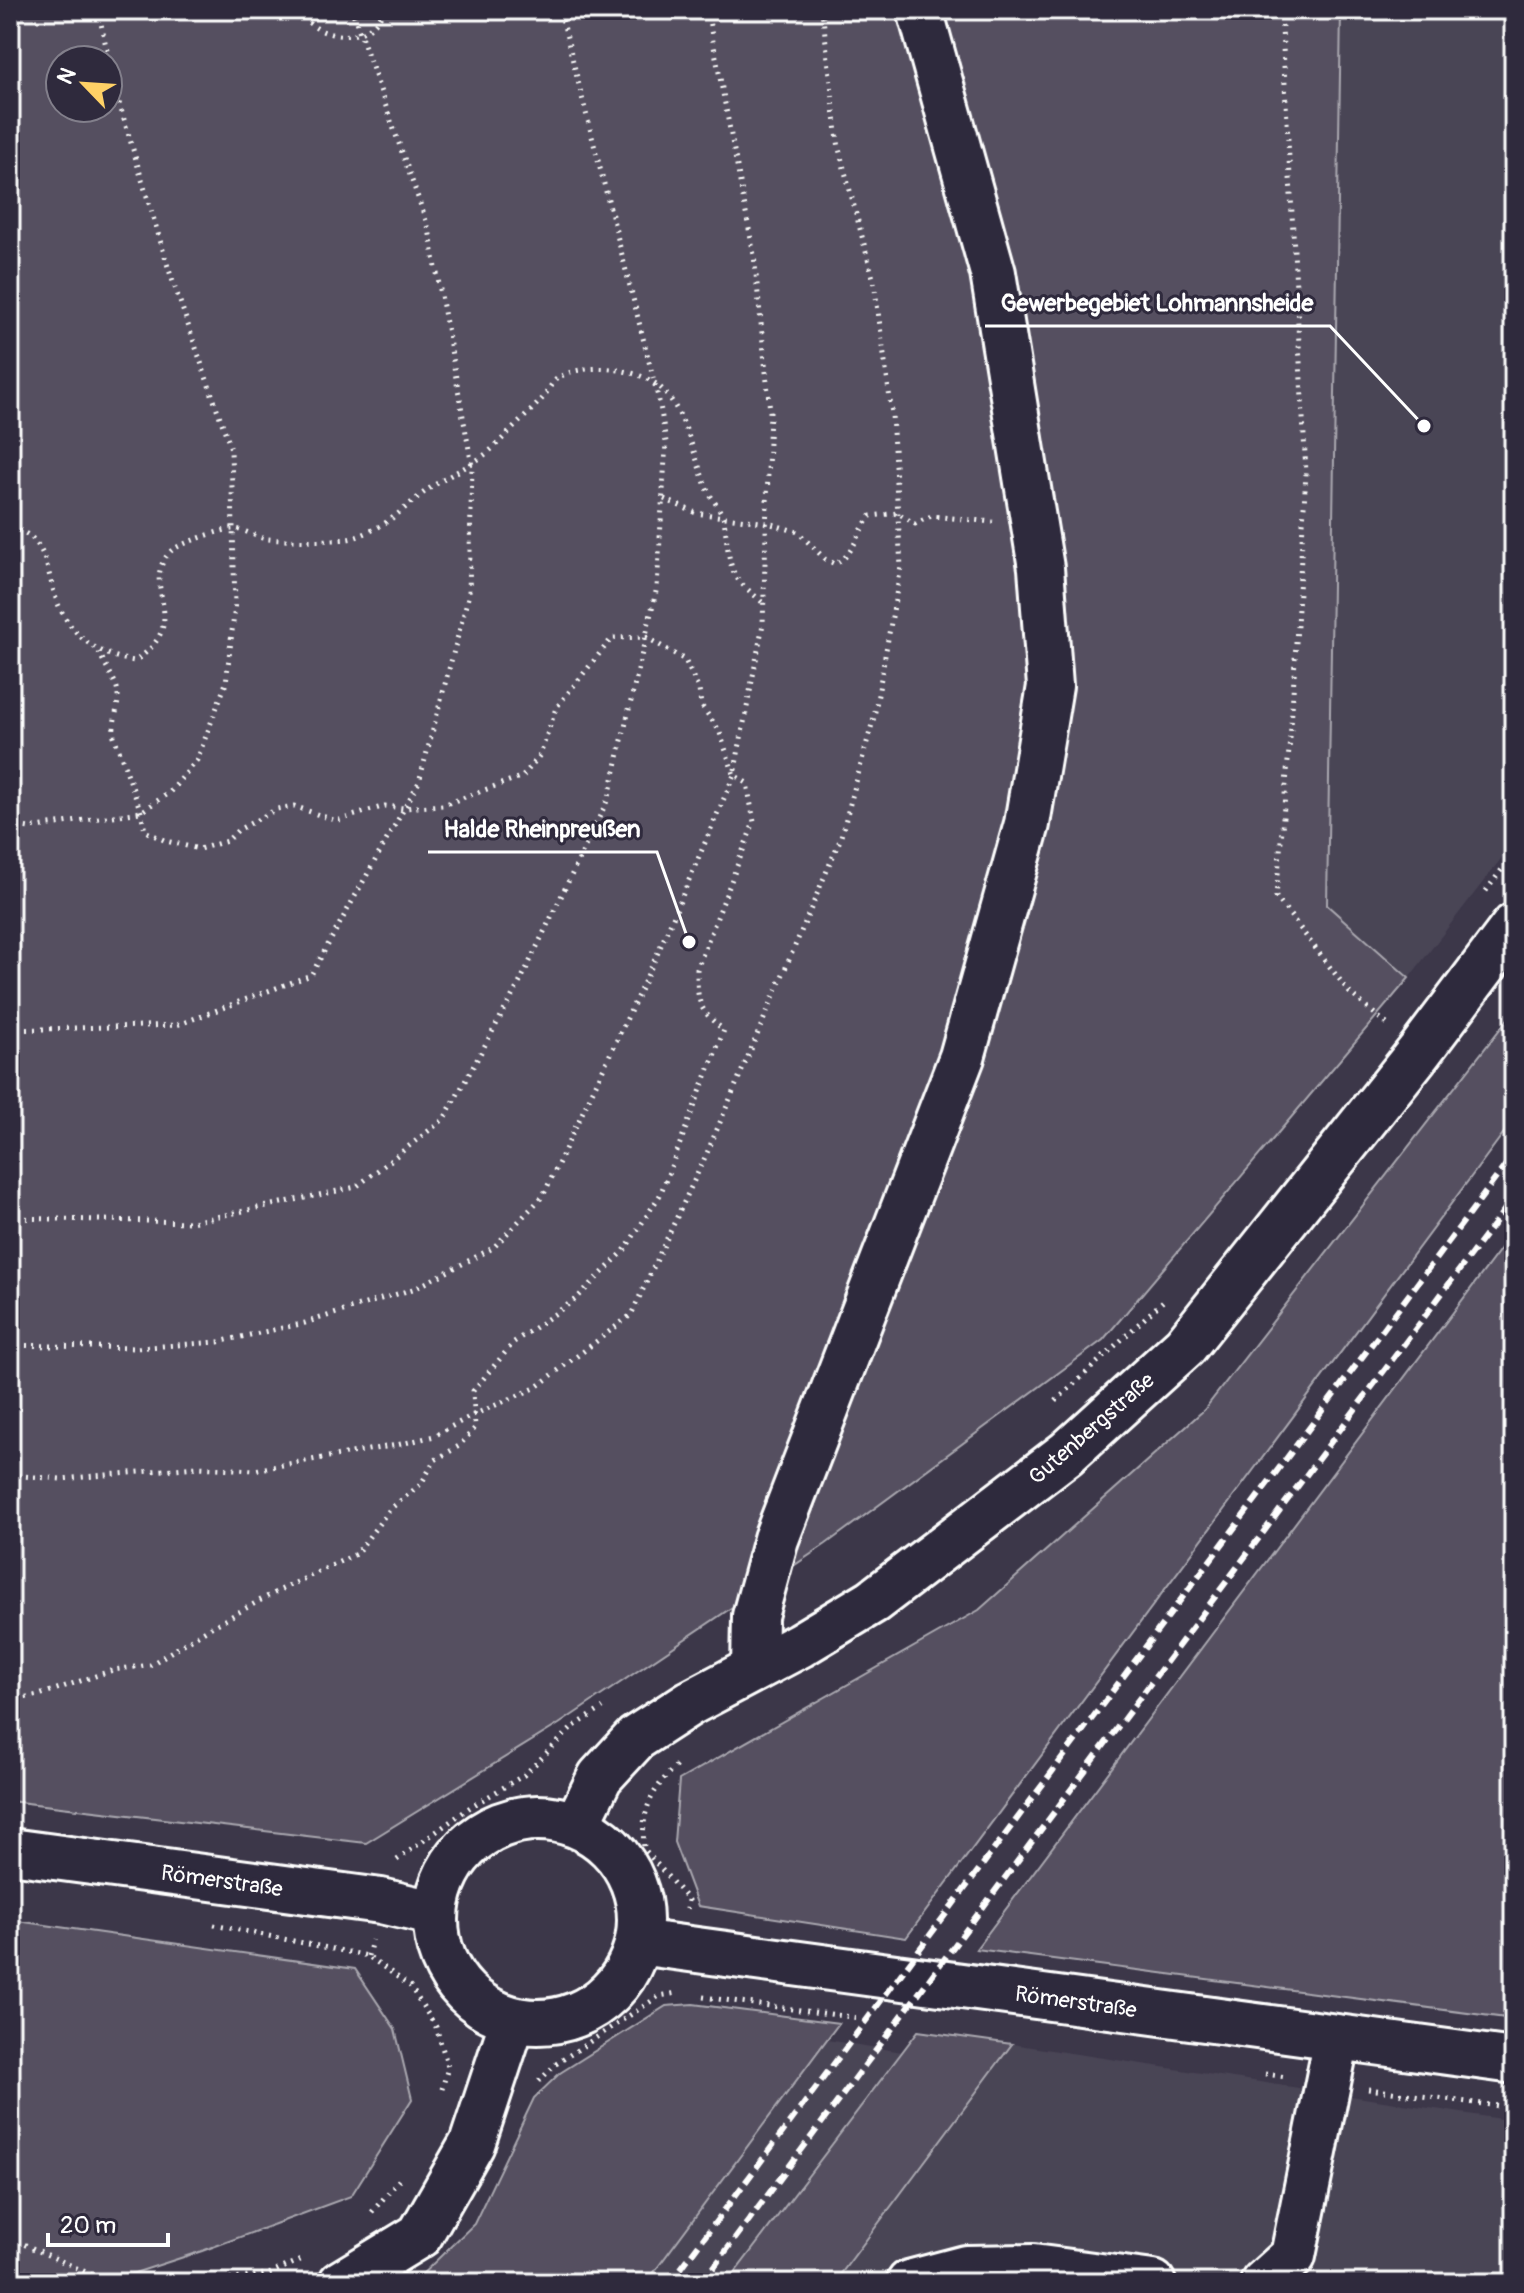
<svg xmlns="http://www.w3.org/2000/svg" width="1524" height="2293" font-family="Pangolin,sans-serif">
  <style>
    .built { fill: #494455 }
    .green { fill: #555060; stroke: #aaa8b0; stroke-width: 2; fill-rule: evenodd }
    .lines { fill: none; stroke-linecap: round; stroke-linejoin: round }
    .minor-casing { stroke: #fff; stroke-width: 50 }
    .major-casing { stroke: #fff; stroke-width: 50 }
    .path { stroke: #fff; stroke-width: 5; stroke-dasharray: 2 6; stroke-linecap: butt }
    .minor { stroke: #2f2a3d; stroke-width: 44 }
    .major { stroke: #2f2a3d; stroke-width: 44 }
    .rail { stroke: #fff; stroke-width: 6; stroke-dasharray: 12 6; stroke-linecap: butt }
    .labels { text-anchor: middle; stroke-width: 6; stroke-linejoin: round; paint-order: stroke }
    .street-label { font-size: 22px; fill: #fff; stroke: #2f2a3d }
    .leader { fill: none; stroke: #fff; stroke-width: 3 }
    .callout-dot { fill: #fff; stroke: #2f2a3d; stroke-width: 3 }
    .callout-label { font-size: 24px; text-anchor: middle; font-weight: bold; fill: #fff; stroke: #2f2a3d; stroke-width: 6; stroke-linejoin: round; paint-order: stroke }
  </style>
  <rect width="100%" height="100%" fill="#3c3749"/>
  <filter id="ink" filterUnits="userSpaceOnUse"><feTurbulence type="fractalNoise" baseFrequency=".0125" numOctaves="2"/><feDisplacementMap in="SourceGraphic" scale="16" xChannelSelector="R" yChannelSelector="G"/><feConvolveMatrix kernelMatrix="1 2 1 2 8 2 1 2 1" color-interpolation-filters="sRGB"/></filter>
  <g filter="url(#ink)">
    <!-- built -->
    <g class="built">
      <path d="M 1341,10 L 1514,10 L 1514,842 L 1409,978 L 1327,906 Z"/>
      <path d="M 827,2040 L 903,2052 L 727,2283 L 646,2283 Z"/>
      <path d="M 1012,2044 L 1514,2121 L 1514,2283 L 834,2283 Z"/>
    </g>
    <!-- green -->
    <g class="green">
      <path d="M 10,10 L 1341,10 L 1327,905 L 1409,978 L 1103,1340 L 826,1544 L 559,1724 L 366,1843 L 10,1801 ZM 60,60 L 108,60 L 108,108 L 60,108 Z"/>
      <path d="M 1514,1011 L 1514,1119 L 906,1938 L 698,1906 L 674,1842 L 679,1780 L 979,1610 L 1204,1410 Z"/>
      <path d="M 1514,1231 L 1514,2019 L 976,1949 Z"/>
      <path d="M 10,1920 L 355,1969 L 395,2029 L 412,2099 L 351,2196 L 202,2251 L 104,2283 L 10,2283 Z"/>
      <path d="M 693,2004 L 839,2023 L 646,2283 L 413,2283 L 474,2224 L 534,2098 L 560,2073 L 666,2006 Z"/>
      <path d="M 918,2031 L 1012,2044 L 834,2283 L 727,2283 Z"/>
    </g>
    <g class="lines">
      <defs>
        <g id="minor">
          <path d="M 754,1669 L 755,1616 L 776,1539 L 962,1057 L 1027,824 L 1050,686 L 1041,568 L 993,273 L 920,10"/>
          <path d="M 577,1824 L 600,1777 L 636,1738 L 690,1703 L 800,1645 L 873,1601 L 1067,1453 L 1185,1346 L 1419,1052 L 1514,926"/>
          <path d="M 341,2283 L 420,2235 L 472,2144 L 513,2020"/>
          <path d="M 909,2283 L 966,2268 L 1033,2267 L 1153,2283"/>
          <path d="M 1263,2283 L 1293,2256 L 1337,2038"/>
        </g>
        <g id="major">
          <circle cx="538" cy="1920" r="102"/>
          <path d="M 10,1851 L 381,1901 L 433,1913"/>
          <path d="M 638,1942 L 1514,2061"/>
        </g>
      </defs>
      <!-- minor casing -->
      <use href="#minor" class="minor-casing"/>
      <!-- major casing -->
      <use href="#major" class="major-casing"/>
      <!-- path -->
      <g class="path">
        <path d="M 299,10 C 303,15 307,22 312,25 C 334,42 374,39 383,10"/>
        <path d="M 1281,10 L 1306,473 L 1291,727 L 1276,897 L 1350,993 L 1388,1025"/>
        <path d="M 664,499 L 696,513 L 768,523 L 798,532 L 825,559 L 835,564 C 855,555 857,531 871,516 L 898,513 L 915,524 L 931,516 L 993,522"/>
        <path d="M 10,529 C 44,532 46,566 54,592 C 65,631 95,656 135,661 C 196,619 136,587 171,551 C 178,544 223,529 233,529 C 245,529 256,538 268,539 C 286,541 329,541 347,539 C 357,538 371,531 380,526 C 399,515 415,498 433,486 C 455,471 479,463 498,443 C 512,429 527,415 541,400 C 547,394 551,382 559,377 C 585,363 628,367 653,382 C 683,400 694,458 707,488 C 711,499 721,509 724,520 C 727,537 727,557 734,573 C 739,584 755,595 763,603"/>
        <path d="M 10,825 L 29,828 L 141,812 L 170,792 L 197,760 L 226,683 L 235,606 L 231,449 L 169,270 L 117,96 L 98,10"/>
        <path d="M 1486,891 L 1514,853"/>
        <path d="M 10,1030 L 177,1025 L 311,975 L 419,782 L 469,594 L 472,466 L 429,229 L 352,10"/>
        <path d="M 10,1218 L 192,1222 L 356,1187 L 444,1119 L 520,982 L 609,797 L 657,587 L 666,442 L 660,405 L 560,10"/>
        <path d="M 10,1345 L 136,1348 L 218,1342 L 305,1323 L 416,1288 L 493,1248 L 543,1196 L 656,957 L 734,775 L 763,624 L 770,411 L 754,255 L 707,10"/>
        <path d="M 1056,1401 L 1163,1301"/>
        <path d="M 10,1475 L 61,1479 L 197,1467 L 254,1470 L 397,1445 L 434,1436 L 473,1415 L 535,1388 L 631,1315 L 707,1153 L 840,840 L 874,717 L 901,567 L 892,414 L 874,282 L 839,149 L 822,10"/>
        <path d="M 10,1700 L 39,1695 L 113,1670 L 150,1665 L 206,1630 L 272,1594 L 356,1554 L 390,1509 L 421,1484 L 435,1460 L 459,1446 L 475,1428 L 473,1391 L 514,1342 L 576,1299 L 624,1251 L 660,1195 L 724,1030 C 698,1010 697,1001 697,969 L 754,822 L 747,783 L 734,775 L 719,730 L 701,705 L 699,690 L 685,660 L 646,637 L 612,638 L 556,708 L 540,755 L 523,776 L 443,805 L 404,808 L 385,806 L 336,821 L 294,806 L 277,809 L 238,830 L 227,841 L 199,849 L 166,841 L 145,831 L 141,812 L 114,736 C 112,720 121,704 117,688 C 115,680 103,662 99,652"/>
        <path d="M 676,1766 C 650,1792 641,1811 644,1849 L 688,1900 L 687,1909"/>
        <path d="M 397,1860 L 469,1808 L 524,1775 L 573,1727 L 603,1708"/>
        <path d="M 214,1925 L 368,1956 L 410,1986 L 436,2027 L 448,2067 L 441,2093"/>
        <path d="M 368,1956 L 372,1940"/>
        <path d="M 703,1997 L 859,2018"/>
        <path d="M 1265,2074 L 1287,2077"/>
        <path d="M 539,2081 L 556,2064 L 659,1996 L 677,1993"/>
        <path d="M 1368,2089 L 1514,2108"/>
        <path d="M 372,2212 L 399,2180"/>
        <path d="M 10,2238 L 110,2283"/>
        <path d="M 206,2283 L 269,2274 L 305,2258"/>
      </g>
      <!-- minor -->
      <use href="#minor" class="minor"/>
      <!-- major -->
      <use href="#major" class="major"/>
      <!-- rail -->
      <g class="rail">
        <path d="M 670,2283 L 1514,1154"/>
        <path d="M 702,2283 L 1514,1197"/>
      </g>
    </g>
  </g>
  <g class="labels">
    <!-- street labels -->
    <g class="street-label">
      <text transform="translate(1091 1428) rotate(-41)" y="8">Gutenbergstraße</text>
      <text transform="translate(222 1880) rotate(8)" y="8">Römerstraße</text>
      <text transform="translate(1076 2001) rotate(8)" y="8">Römerstraße</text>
    </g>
  </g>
  <!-- callouts -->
  <path class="leader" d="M1424 426L1330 326H985M689 942L657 852H428"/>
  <g class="callout-dot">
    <circle cx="1424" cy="426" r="8"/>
    <circle cx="689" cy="942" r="8"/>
  </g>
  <g class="callout-label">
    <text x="1157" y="311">Gewerbegebiet Lohmannsheide</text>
    <text x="542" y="837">Halde Rheinpreußen</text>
  </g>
  <!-- margin -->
  <rect width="1524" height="2293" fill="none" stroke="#2f2a3d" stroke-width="40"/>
  <rect x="20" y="20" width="1484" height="2253" fill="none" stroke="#fff" stroke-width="3" filter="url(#ink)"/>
  <!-- north arrow -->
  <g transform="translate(84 84) rotate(295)"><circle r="38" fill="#2f2a3d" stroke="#827f8b" stroke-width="2"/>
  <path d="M0-6L14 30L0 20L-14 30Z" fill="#ffd166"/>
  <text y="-12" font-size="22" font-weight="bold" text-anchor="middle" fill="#ffffff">N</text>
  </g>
  <!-- scale -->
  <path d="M48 2233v12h120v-12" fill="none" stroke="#ffffff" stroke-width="4"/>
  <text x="60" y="2233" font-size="24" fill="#ffffff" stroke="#2f2a3d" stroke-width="6" paint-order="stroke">20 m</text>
</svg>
